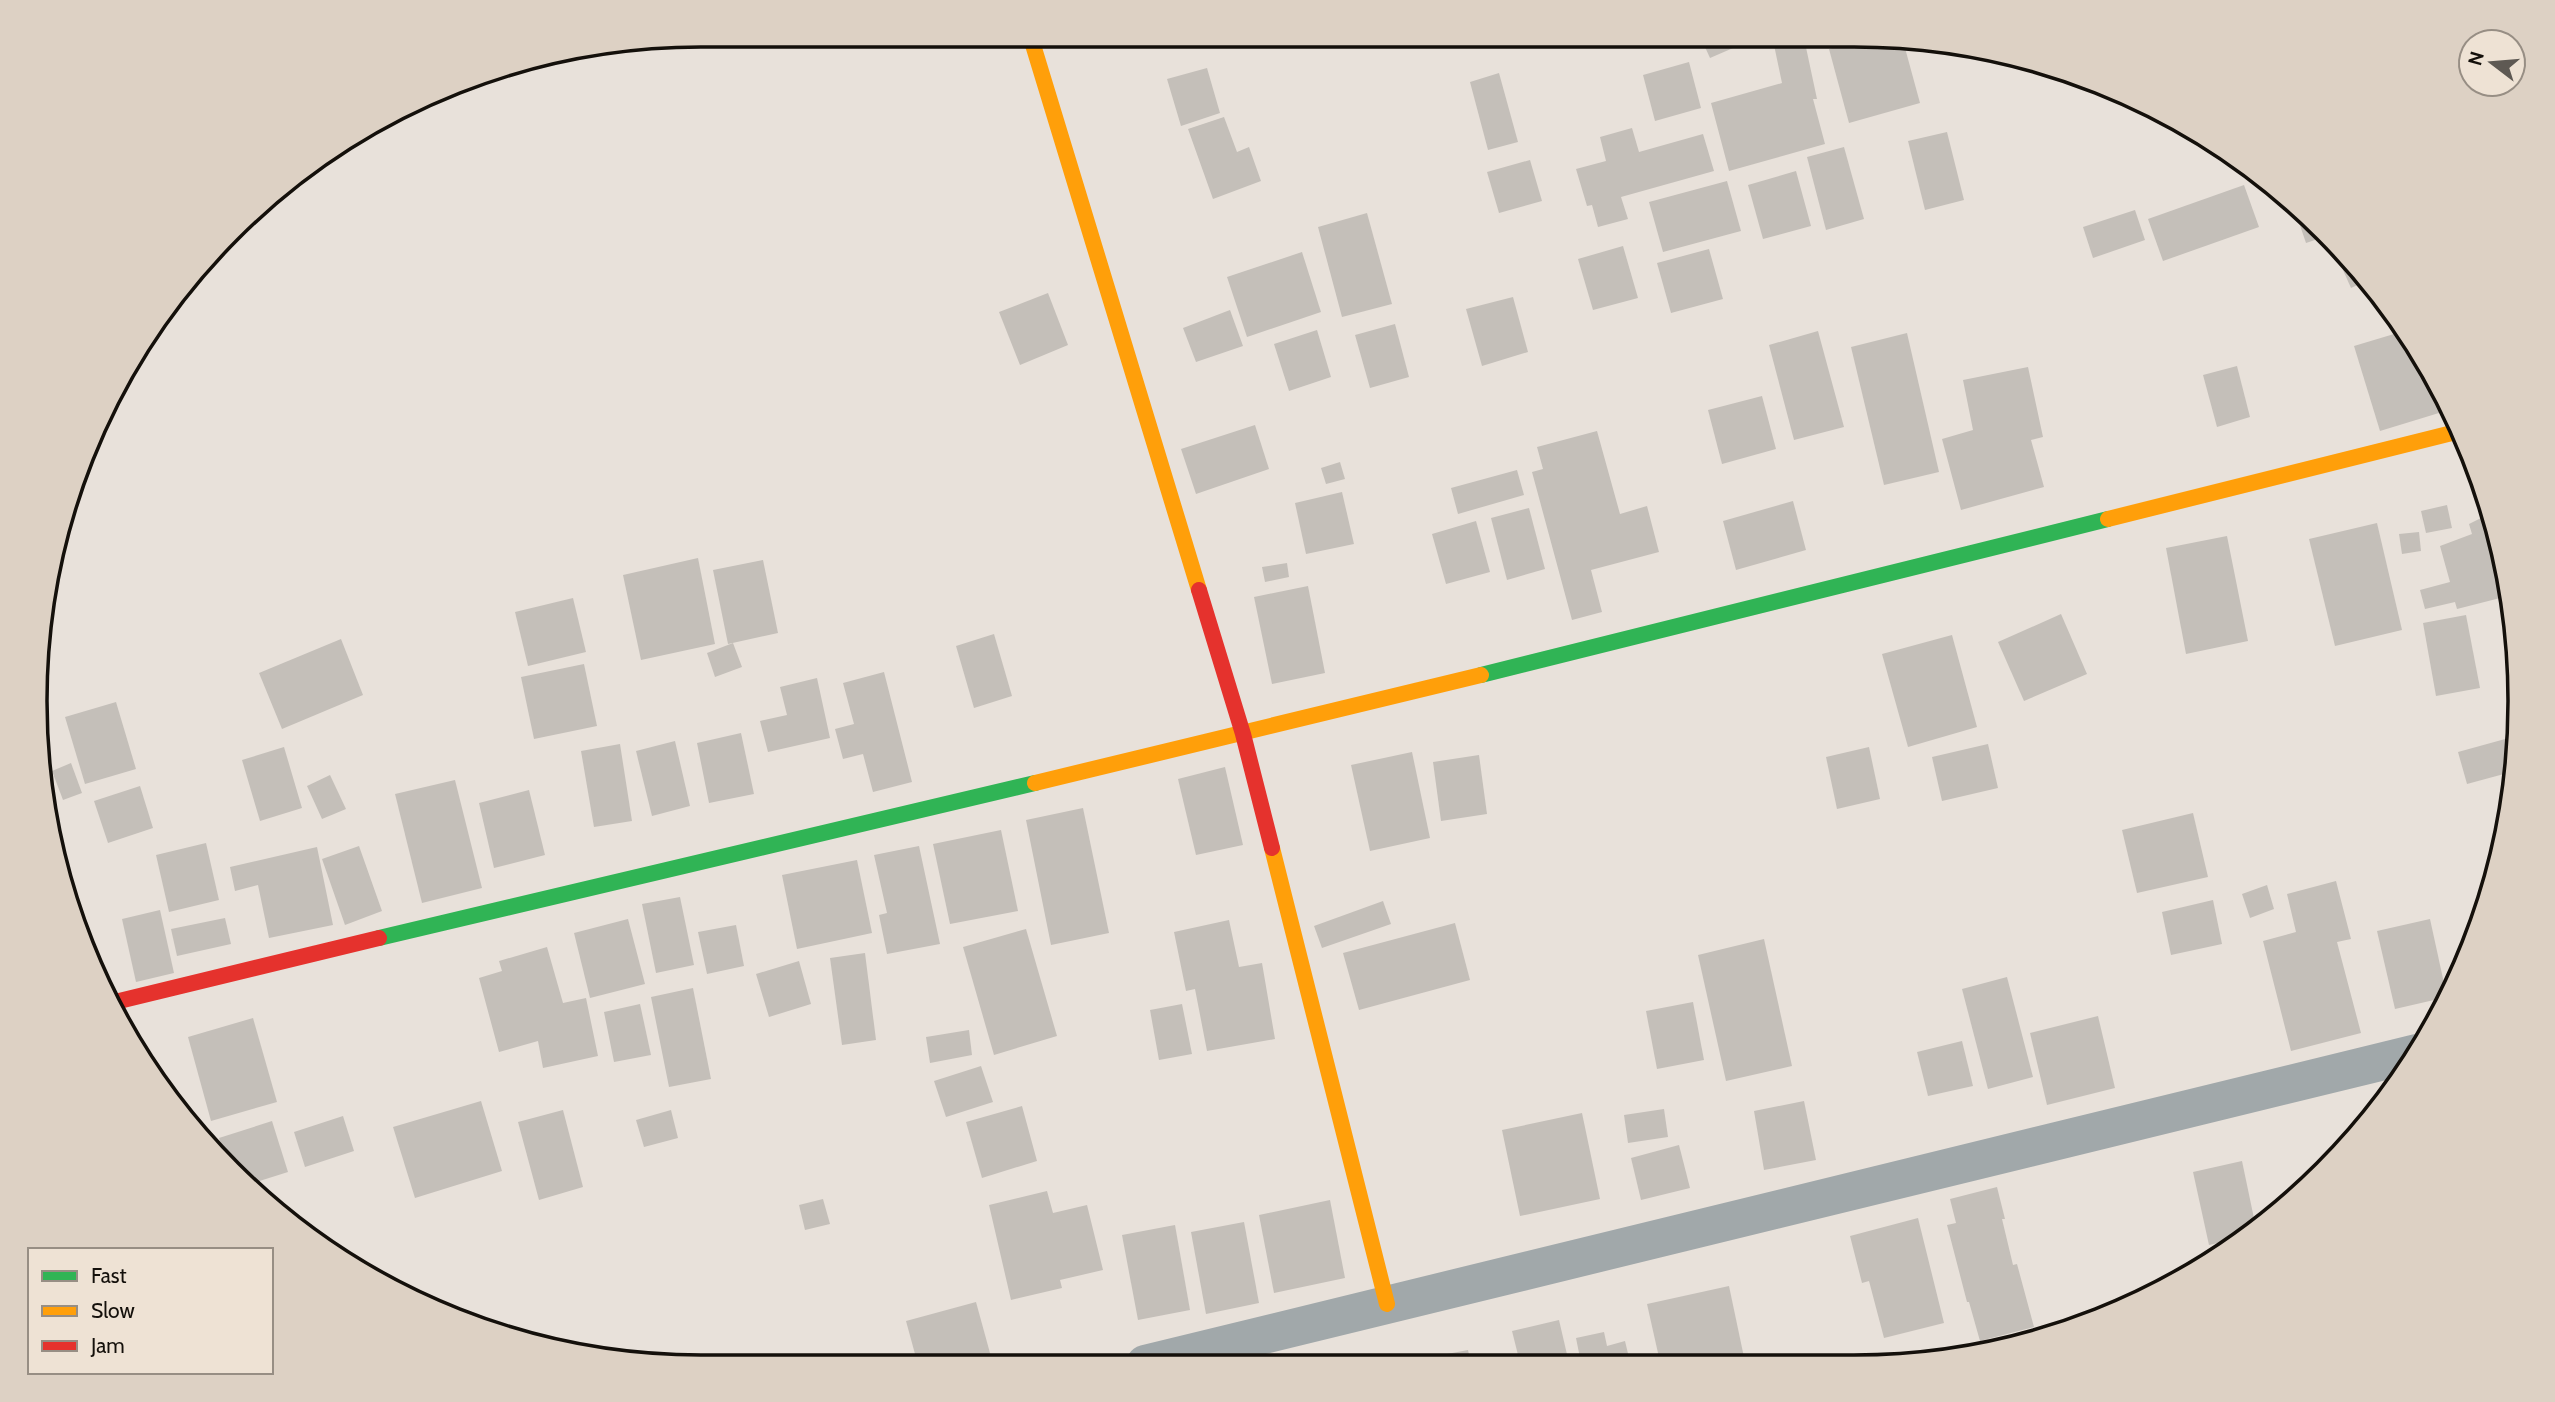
<svg xmlns="http://www.w3.org/2000/svg" width="2555" height="1402" font-family="Cabin,sans-serif">
  <style>
    .building { fill: #c4bfb9 }
    .lines { fill: none; stroke-linecap: round; stroke-linejoin: round }
    .street { stroke: #a1a8aa; stroke-width: 38 }
    .fast { stroke: #30b455; stroke-width: 16 }
    .slow { stroke: #ff9f0a; stroke-width: 16 }
    .jam { stroke: #e5322d; stroke-width: 16 }
    .rim { fill: none; stroke: #14100b; stroke-width: 3.5 }
  </style>
  <rect width="100%" height="100%" fill="#e8e1da"/>
  <!-- building -->
  <g class="building">
    <path d="M 1700,36 L 1752,36 L 1754,39 L 1710,58 Z"/>
    <path d="M 1872,36 L 1902,37 L 1920,103 L 1849,123 L 1829,49 Z"/>
    <path d="M 1804,38 L 1817,99 L 1813,99 L 1825,144 L 1729,171 L 1711,103 L 1782,83 L 1774,45 Z"/>
    <path d="M 1689,62 L 1701,108 L 1655,121 L 1643,75 Z"/>
    <path d="M 1207,68 L 1220,113 L 1181,126 L 1167,79 Z"/>
    <path d="M 1499,73 L 1518,142 L 1488,150 L 1470,82 Z"/>
    <path d="M 1224,117 L 1237,152 L 1249,147 L 1261,181 L 1213,199 L 1188,129 Z"/>
    <path d="M 1632,128 L 1639,152 L 1703,134 L 1714,171 L 1621,197 L 1628,219 L 1598,227 L 1592,205 L 1587,206 L 1576,169 L 1606,161 L 1600,137 Z"/>
    <path d="M 1947,132 L 1964,200 L 1925,210 L 1908,141 Z"/>
    <path d="M 1844,147 L 1864,219 L 1826,230 L 1807,157 Z"/>
    <path d="M 1530,160 L 1542,201 L 1499,213 L 1487,172 Z"/>
    <path d="M 1796,171 L 1811,226 L 1763,239 L 1748,185 Z"/>
    <path d="M 1727,181 L 1741,231 L 1663,252 L 1649,202 Z"/>
    <path d="M 2244,185 L 2259,227 L 2163,261 L 2148,219 Z"/>
    <path d="M 2291,199 L 2293,201 L 2327,236 L 2306,243 Z"/>
    <path d="M 2135,210 L 2145,240 L 2093,258 L 2083,227 Z"/>
    <path d="M 1367,213 L 1392,304 L 1342,317 L 1318,227 Z"/>
    <path d="M 1623,246 L 1638,298 L 1593,310 L 1578,259 Z"/>
    <path d="M 1709,249 L 1723,299 L 1671,313 L 1657,263 Z"/>
    <path d="M 1302,252 L 1321,312 L 1247,337 L 1227,277 Z"/>
    <path d="M 2347,257 L 2368,280 L 2351,288 L 2339,261 Z"/>
    <path d="M 1048,293 L 1068,345 L 1020,365 L 999,312 Z"/>
    <path d="M 1513,297 L 1528,352 L 1482,366 L 1466,309 Z"/>
    <path d="M 1230,310 L 1243,346 L 1196,362 L 1183,328 Z"/>
    <path d="M 1395,324 L 1409,377 L 1370,388 L 1355,335 Z"/>
    <path d="M 1317,330 L 1331,377 L 1289,391 L 1274,344 Z"/>
    <path d="M 1818,331 L 1844,427 L 1794,440 L 1769,345 Z"/>
    <path d="M 2404,331 L 2452,409 L 2380,431 L 2354,346 Z"/>
    <path d="M 1907,333 L 1939,472 L 1884,485 L 1851,347 Z"/>
    <path d="M 2237,366 L 2250,417 L 2217,427 L 2203,375 Z"/>
    <path d="M 2028,367 L 2043,437 L 2031,440 L 2044,487 L 1961,510 L 1942,439 L 1973,430 L 1963,380 Z"/>
    <path d="M 1762,396 L 1776,449 L 1722,464 L 1708,410 Z"/>
    <path d="M 1255,425 L 1269,469 L 1196,494 L 1181,449 Z"/>
    <path d="M 1597,431 L 1620,514 L 1647,506 L 1659,552 L 1591,570 L 1602,612 L 1572,620 L 1532,472 L 1543,469 L 1537,447 Z"/>
    <path d="M 1340,462 L 1345,479 L 1326,484 L 1321,468 Z"/>
    <path d="M 1517,470 L 1524,495 L 1458,514 L 1451,488 Z"/>
    <path d="M 1342,492 L 1354,544 L 1306,554 L 1295,503 Z"/>
    <path d="M 2483,498 L 2486,498 L 2497,529 L 2508,596 L 2457,609 L 2455,602 L 2425,609 L 2420,590 L 2450,582 L 2440,546 L 2472,534 L 2469,524 L 2489,514 Z"/>
    <path d="M 1793,501 L 1806,550 L 1736,570 L 1723,521 Z"/>
    <path d="M 2447,505 L 2452,528 L 2426,533 L 2421,511 Z"/>
    <path d="M 1529,508 L 1545,569 L 1507,580 L 1491,518 Z"/>
    <path d="M 1476,521 L 1490,572 L 1446,584 L 1432,534 Z"/>
    <path d="M 2377,523 L 2402,630 L 2335,646 L 2309,539 Z"/>
    <path d="M 2419,532 L 2421,551 L 2402,554 L 2399,534 Z"/>
    <path d="M 2227,536 L 2248,641 L 2186,654 L 2166,548 Z"/>
    <path d="M 698,558 L 715,644 L 641,660 L 623,575 Z"/>
    <path d="M 763,560 L 778,633 L 728,644 L 713,570 Z"/>
    <path d="M 1287,563 L 1289,577 L 1265,582 L 1262,567 Z"/>
    <path d="M 1308,586 L 1325,673 L 1272,684 L 1254,597 Z"/>
    <path d="M 573,598 L 586,652 L 528,666 L 515,612 Z"/>
    <path d="M 2061,614 L 2087,674 L 2024,701 L 1998,642 Z"/>
    <path d="M 2466,615 L 2480,688 L 2436,696 L 2423,623 Z"/>
    <path d="M 994,634 L 1012,696 L 974,708 L 956,646 Z"/>
    <path d="M 1952,635 L 1977,727 L 1908,747 L 1882,654 Z"/>
    <path d="M 341,639 L 363,695 L 282,729 L 259,673 Z"/>
    <path d="M 733,643 L 742,667 L 715,677 L 707,653 Z"/>
    <path d="M 584,664 L 597,726 L 534,739 L 521,677 Z"/>
    <path d="M 884,672 L 912,782 L 873,792 L 863,754 L 843,759 L 835,729 L 854,724 L 843,683 Z"/>
    <path d="M 817,678 L 830,738 L 768,752 L 760,721 L 787,715 L 780,687 Z"/>
    <path d="M 116,702 L 136,769 L 85,784 L 65,717 Z"/>
    <path d="M 741,733 L 754,794 L 709,803 L 697,743 Z"/>
    <path d="M 2516,736 L 2515,771 L 2467,784 L 2458,752 Z"/>
    <path d="M 675,741 L 690,806 L 652,816 L 636,751 Z"/>
    <path d="M 620,744 L 632,821 L 594,827 L 581,751 Z"/>
    <path d="M 1988,744 L 1998,788 L 1942,801 L 1932,757 Z"/>
    <path d="M 284,747 L 302,808 L 260,821 L 242,760 Z"/>
    <path d="M 1869,747 L 1880,799 L 1837,809 L 1826,757 Z"/>
    <path d="M 1412,752 L 1430,838 L 1370,851 L 1351,765 Z"/>
    <path d="M 1479,755 L 1487,814 L 1441,821 L 1433,762 Z"/>
    <path d="M 71,763 L 82,793 L 63,800 L 52,771 Z"/>
    <path d="M 1225,767 L 1243,845 L 1196,855 L 1178,779 Z"/>
    <path d="M 330,775 L 346,809 L 322,819 L 307,786 Z"/>
    <path d="M 455,780 L 482,888 L 422,903 L 395,794 Z"/>
    <path d="M 140,786 L 153,828 L 108,843 L 94,801 Z"/>
    <path d="M 529,790 L 545,855 L 494,868 L 479,803 Z"/>
    <path d="M 1083,808 L 1109,933 L 1051,945 L 1026,820 Z"/>
    <path d="M 2193,813 L 2208,877 L 2137,893 L 2122,830 Z"/>
    <path d="M 1001,830 L 1018,911 L 950,924 L 933,844 Z"/>
    <path d="M 206,843 L 219,900 L 169,912 L 156,855 Z"/>
    <path d="M 359,846 L 382,911 L 345,925 L 322,859 Z"/>
    <path d="M 919,846 L 940,944 L 887,954 L 879,915 L 887,913 L 874,855 Z"/>
    <path d="M 317,847 L 333,925 L 269,938 L 258,885 L 235,891 L 230,867 Z"/>
    <path d="M 857,860 L 872,933 L 797,949 L 782,875 Z"/>
    <path d="M 2336,881 L 2351,939 L 2337,942 L 2361,1033 L 2291,1051 L 2263,941 L 2296,932 L 2287,894 Z"/>
    <path d="M 2267,885 L 2274,909 L 2250,918 L 2242,894 Z"/>
    <path d="M 680,897 L 694,965 L 656,973 L 642,904 Z"/>
    <path d="M 2213,900 L 2222,944 L 2171,955 L 2162,912 Z"/>
    <path d="M 1383,901 L 1391,924 L 1322,948 L 1314,926 Z"/>
    <path d="M 160,910 L 174,973 L 136,982 L 122,919 Z"/>
    <path d="M 225,918 L 231,944 L 177,956 L 171,929 Z"/>
    <path d="M 628,919 L 645,984 L 590,998 L 574,933 Z"/>
    <path d="M 2430,919 L 2447,997 L 2395,1009 L 2377,931 Z"/>
    <path d="M 1229,920 L 1239,967 L 1262,963 L 1275,1039 L 1207,1051 L 1195,989 L 1186,991 L 1174,932 Z"/>
    <path d="M 1455,923 L 1470,980 L 1359,1010 L 1343,953 Z"/>
    <path d="M 736,925 L 744,966 L 707,974 L 698,932 Z"/>
    <path d="M 1026,929 L 1057,1036 L 994,1055 L 963,947 Z"/>
    <path d="M 1764,939 L 1792,1066 L 1726,1081 L 1698,955 Z"/>
    <path d="M 547,947 L 563,1003 L 586,998 L 598,1056 L 543,1068 L 538,1041 L 499,1052 L 479,978 L 502,971 L 499,961 Z"/>
    <path d="M 865,953 L 876,1040 L 842,1045 L 830,958 Z"/>
    <path d="M 799,961 L 811,1004 L 769,1017 L 756,974 Z"/>
    <path d="M 2007,977 L 2033,1077 L 1988,1089 L 1962,989 Z"/>
    <path d="M 693,988 L 711,1079 L 669,1087 L 651,997 Z"/>
    <path d="M 1693,1002 L 1704,1060 L 1657,1069 L 1646,1011 Z"/>
    <path d="M 640,1004 L 651,1055 L 614,1062 L 604,1012 Z"/>
    <path d="M 1182,1004 L 1192,1054 L 1159,1060 L 1150,1010 Z"/>
    <path d="M 2098,1016 L 2115,1088 L 2047,1105 L 2030,1033 Z"/>
    <path d="M 253,1018 L 277,1102 L 211,1121 L 188,1037 Z"/>
    <path d="M 969,1030 L 972,1055 L 930,1063 L 926,1037 Z"/>
    <path d="M 1962,1041 L 1973,1086 L 1928,1096 L 1917,1052 Z"/>
    <path d="M 981,1066 L 993,1102 L 946,1117 L 934,1081 Z"/>
    <path d="M 481,1101 L 502,1171 L 415,1198 L 393,1127 Z"/>
    <path d="M 1804,1101 L 1816,1160 L 1764,1170 L 1754,1111 Z"/>
    <path d="M 1022,1106 L 1037,1161 L 982,1178 L 966,1122 Z"/>
    <path d="M 1664,1109 L 1668,1137 L 1628,1143 L 1624,1115 Z"/>
    <path d="M 563,1110 L 583,1187 L 539,1200 L 518,1122 Z"/>
    <path d="M 671,1110 L 678,1138 L 644,1147 L 636,1120 Z"/>
    <path d="M 1582,1113 L 1600,1199 L 1520,1216 L 1502,1130 Z"/>
    <path d="M 343,1116 L 354,1151 L 305,1167 L 294,1132 Z"/>
    <path d="M 272,1121 L 288,1172 L 253,1183 L 227,1162 L 219,1138 Z"/>
    <path d="M 1679,1145 L 1690,1188 L 1641,1200 L 1631,1158 Z"/>
    <path d="M 2242,1161 L 2256,1228 L 2246,1237 L 2209,1245 L 2193,1172 Z"/>
    <path d="M 1997,1187 L 2005,1219 L 2002,1219 L 2013,1265 L 2017,1264 L 2034,1327 L 1980,1341 L 1969,1302 L 1967,1302 L 1947,1225 L 1956,1223 L 1950,1199 Z"/>
    <path d="M 1047,1191 L 1053,1213 L 1087,1205 L 1103,1270 L 1060,1280 L 1062,1288 L 1011,1300 L 989,1205 Z"/>
    <path d="M 823,1199 L 830,1224 L 805,1230 L 799,1205 Z"/>
    <path d="M 1330,1200 L 1345,1278 L 1274,1293 L 1259,1215 Z"/>
    <path d="M 1918,1218 L 1944,1323 L 1884,1338 L 1869,1281 L 1862,1283 L 1850,1236 Z"/>
    <path d="M 1244,1222 L 1259,1303 L 1206,1314 L 1191,1232 Z"/>
    <path d="M 1175,1225 L 1190,1310 L 1138,1320 L 1122,1235 Z"/>
    <path d="M 1729,1286 L 1745,1362 L 1660,1362 L 1647,1304 Z"/>
    <path d="M 976,1302 L 993,1364 L 918,1365 L 906,1321 Z"/>
    <path d="M 1559,1320 L 1569,1363 L 1520,1363 L 1512,1331 Z"/>
    <path d="M 1604,1332 L 1607,1346 L 1625,1341 L 1630,1362 L 1581,1363 L 1576,1338 Z"/>
    <path d="M 1982,1345 L 1984,1351 L 1963,1356 L 1962,1351 Z"/>
    <path d="M 1468,1350 L 1471,1363 L 1427,1363 L 1426,1358 Z"/>
  </g>
  <g class="lines">
    <!-- street -->
    <path class="street" d="M 1145,1364 L 2417,1053"/>
    <!-- fast -->
    <g class="fast">
      <path d="M 1481,675 L 2108,519"/>
      <path d="M 379,938 L 1035,783"/>
    </g>
    <!-- slow -->
    <g class="slow">
      <path d="M 1030,35 L 1199,590"/>
      <path d="M 2108,519 L 2460,431"/>
      <path d="M 1035,783 L 1481,675"/>
      <path d="M 1272,848 L 1387,1304"/>
    </g>
    <!-- jam -->
    <g class="jam">
      <path d="M 1199,590 L 1243,734 L 1272,848"/>
      <path d="M 115,1002 L 379,938"/>
    </g>
  </g>
  <!-- crop -->
  <path d="M0 0H2555V1402H0ZM701 47H1854A654 654 0 0 1 2508 701V701A654 654 0 0 1 1854 1355H701A654 654 0 0 1 47 701V701A654 654 0 0 1 701 47Z" fill="#ddd1c4" fill-rule="evenodd"/>
  <path class="rim" d="M701 47H1854A654 654 0 0 1 2508 701V701A654 654 0 0 1 1854 1355H701A654 654 0 0 1 47 701V701A654 654 0 0 1 701 47Z"/>
  <!-- legend -->
  <rect x="28" y="1248" width="245" height="126" fill="#eee2d4" stroke="#978e84" stroke-width="2"/>
  <rect x="42" y="1271" width="35" height="10" fill="#30b455" stroke="#978e84" stroke-width="2"/>
  <text x="91" y="1283" font-size="21" fill="#14100b">Fast</text>
  <rect x="42" y="1306" width="35" height="10" fill="#ff9f0a" stroke="#978e84" stroke-width="2"/>
  <text x="91" y="1318" font-size="21" fill="#14100b">Slow</text>
  <rect x="42" y="1341" width="35" height="10" fill="#e5322d" stroke="#978e84" stroke-width="2"/>
  <text x="91" y="1353" font-size="21" fill="#14100b">Jam</text>
  <!-- north arrow -->
  <g transform="translate(2492 63) rotate(286)"><circle r="33" fill="#eee2d4" stroke="#978e84" stroke-width="2"/>
  <path d="M0-5L12 26L0 18L-12 26Z" fill="#5e5953"/>
  <text y="-10" font-size="19" font-weight="bold" text-anchor="middle" fill="#14100b">N</text>
  </g>
</svg>
